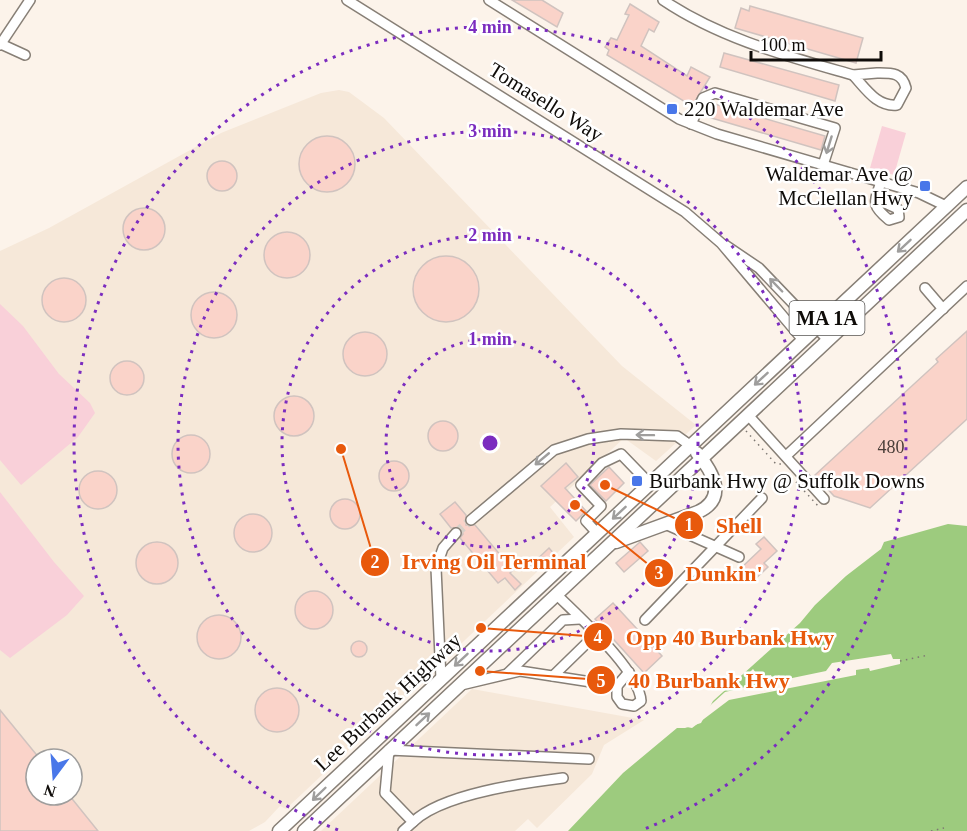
<svg xmlns="http://www.w3.org/2000/svg" width="967" height="831" font-family="Georgia,serif">
  <style>
    .built { fill: #f6e8d9; fill-rule: evenodd }
    .green { fill: #f9d0d9 }
    .water { fill: #9dcb7e }
    .pier { fill: #fcf3ea }
    .building { fill: #fad3c9; stroke: #d0c3bf; stroke-width: 1.5 }
    .lines { fill: none; stroke-linecap: round; stroke-linejoin: round }
    .minor-tunnel { stroke: #d8d0c8; stroke-width: 9; stroke-dasharray: 9 4.5; stroke-linecap: butt }
    .minor-casing { stroke: #877f76; stroke-width: 12 }
    .highway-casing { stroke: #877f76; stroke-width: 15 }
    .path { stroke: #7e7873; stroke-width: 1.5; stroke-dasharray: 1.5 4.5; stroke-linecap: butt }
    .minor { stroke: #fff; stroke-width: 9 }
    .highway { stroke: #fff; stroke-width: 12 }
    .oneway { stroke: #9f9e9d }
    .ring { fill: none; stroke: #7b2cbf; stroke-width: 3; stroke-dasharray: 3 6 }
    .poi-dot { fill: #4977e9; stroke: #fff; stroke-width: 2 }
    .labels { text-anchor: middle; stroke-width: 5; stroke-linejoin: round; paint-order: stroke }
    .number-label { font-size: 18px; fill: #4a3e39 }
    .shield { fill: #fff; stroke: #575553; stroke-width: 1.5 }
    .shield-label { font-size: 20px; font-weight: bold; fill: #0f0c09 }
    .street-label { font-size: 21px; fill: #0f0c09; stroke: #fff }
    .poi-label { font-size: 21px; fill: #0f0c09; stroke: #fff; text-anchor: start }
    .centre { fill: #7b2cbf; stroke: #fff; stroke-width: 3 }
    .ring-label { font-size: 18px; text-anchor: middle; font-weight: bold; fill: #7b2cbf; stroke: #fff; stroke-width: 5; stroke-linejoin: round; paint-order: stroke }
    .leader { fill: none; stroke: #e8590c; stroke-width: 2 }
    .callout-dot { fill: #e8590c; stroke: #fff; stroke-width: 2 }
    .mark-label { font-size: 18px; text-anchor: middle; font-weight: bold; fill: #fff }
    .callout-label { font-size: 22px; text-anchor: middle; font-weight: bold; fill: #e8590c; stroke: #fff; stroke-width: 5; stroke-linejoin: round; paint-order: stroke }
  </style>
  <rect width="100%" height="100%" fill="#fcf3ea"/>
  <!-- built -->
  <g class="built">
    <path d="M 339,90 L 349,92 L 384,118 L 622,366 L 696,425 L 656,461 L 624,438 L 550,507 L 574,537 L 286,809 L 280,806 L 265,822 L 249,831 L 0,831 L 0,251 L 49,228 L 221,133 L 321,93 ZM 36,759 L 72,759 L 72,795 L 36,795 Z"/>
    <path d="M 472,689 L 644,720 L 604,745 L 592,774 L 537,828 L 528,819 L 515,831 L 321,831 Z"/>
  </g>
  <!-- green -->
  <g class="green">
    <path d="M 882,126 L 906,133 L 894,175 L 870,168 Z"/>
    <path d="M 0,304 L 23,326 L 59,374 L 90,403 L 95,413 L 78,437 L 21,485 L 0,460 Z"/>
    <path d="M 0,492 L 54,562 L 84,596 L 67,615 L 10,658 L 0,650 Z"/>
  </g>
  <!-- water -->
  <path class="water" d="M 948,524 L 967,526 L 967,831 L 568,831 L 623,773 L 677,728 L 685,728 L 701,723 L 713,701 L 800,623 L 815,605 L 846,576 L 881,549 L 884,542 Z"/>
  <!-- pier -->
  <path class="pier" d="M 891,654 L 893,659 L 900,659 L 900,664 L 870,671 L 869,668 L 856,670 L 856,675 L 729,700 L 692,728 L 676,725 L 699,721 L 704,711 L 725,692 L 755,685 L 749,673 L 753,669 L 759,677 L 771,675 L 773,682 L 826,671 L 832,663 Z"/>
  <!-- building -->
  <g class="building">
    <path d="M 512,0 L 542,0 L 563,13 L 557,27 Z"/>
    <path d="M 630,4 L 659,22 L 654,32 L 649,29 L 641,46 L 687,76 L 691,67 L 710,77 L 692,106 L 607,55 L 609,50 L 605,47 L 611,38 L 617,40 L 629,15 L 625,14 Z"/>
    <path d="M 750,6 L 863,38 L 856,63 L 735,28 L 741,8 L 749,11 Z"/>
    <path d="M 724,53 L 839,85 L 835,101 L 720,67 Z"/>
    <path d="M 711,103 L 825,136 L 821,150 L 708,117 Z"/>
    <circle cx="327" cy="164" r="28"/>
    <circle cx="222" cy="176" r="15"/>
    <circle cx="144" cy="229" r="21"/>
    <circle cx="287" cy="255" r="23"/>
    <circle cx="446" cy="289" r="33"/>
    <circle cx="64" cy="300" r="22"/>
    <circle cx="214" cy="315" r="23"/>
    <path d="M 967,331 L 967,419 L 870,508 L 834,496 L 815,475 L 938,362 L 936,359 Z"/>
    <circle cx="365" cy="354" r="22"/>
    <circle cx="127" cy="378" r="17"/>
    <circle cx="294" cy="416" r="20"/>
    <circle cx="443" cy="436" r="15"/>
    <circle cx="191" cy="454" r="19"/>
    <circle cx="394" cy="476" r="15"/>
    <path d="M 566,463 L 578,477 L 565,488 L 586,511 L 576,521 L 541,486 Z"/>
    <path d="M 609,467 L 624,483 L 606,501 L 590,485 Z"/>
    <circle cx="98" cy="490" r="19"/>
    <circle cx="345" cy="514" r="15"/>
    <path d="M 455,502 L 466,515 L 466,525 L 475,525 L 513,570 L 510,573 L 521,584 L 515,590 L 505,578 L 498,583 L 460,538 L 463,534 L 461,528 L 451,528 L 440,514 Z"/>
    <circle cx="253" cy="533" r="19"/>
    <path d="M 764,537 L 777,551 L 764,563 L 768,567 L 753,581 L 741,568 L 761,549 L 756,544 Z"/>
    <path d="M 640,542 L 648,551 L 624,572 L 616,563 Z"/>
    <circle cx="157" cy="563" r="21"/>
    <path d="M 549,548 L 554,554 L 536,571 L 530,566 Z"/>
    <circle cx="314" cy="610" r="19"/>
    <path d="M 613,603 L 662,656 L 644,673 L 595,619 Z"/>
    <circle cx="219" cy="637" r="22"/>
    <circle cx="359" cy="649" r="8"/>
    <circle cx="277" cy="710" r="22"/>
    <path d="M 0,710 L 40,759 L 36,759 L 36,795 L 69,795 L 98,831 L 0,831 Z"/>
  </g>
  <g class="lines">
    <!-- minor-tunnel -->
    <path class="minor-tunnel" d="M 456,533 L 471,520"/>
    <defs>
      <g id="minor">
        <path d="M 347,0 L 685,212 L 721,243 L 803,340"/>
        <path d="M 489,0 L 679,119 L 717,134 L 919,193 L 946,206"/>
        <path d="M 663,0 C 721,39 787,56 853,75"/>
        <path d="M 1,44 L 25,55"/>
        <path d="M 0,45 L 30,0"/>
        <path d="M 877,73 C 891,73 902,72 906,88 L 897,105 C 877,107 866,89 853,75 Z"/>
        <path d="M 691,124 L 703,98 L 715,93 L 835,128 L 823,165"/>
        <path d="M 876,199 L 898,209 L 899,217 L 889,220 C 871,205 874,203 881,182"/>
        <path d="M 725,245 L 759,268 L 828,340"/>
        <path d="M 925,288 L 943,309"/>
        <path d="M 748,415 L 824,499"/>
        <path d="M 786,456 L 967,286"/>
        <path d="M 471,520 L 554,450 L 588,439 L 621,434 L 677,436 L 691,446"/>
        <path d="M 665,524 L 739,557"/>
        <path d="M 597,533 L 586,521 L 601,506 L 581,485 L 602,463 L 621,454 L 650,484"/>
        <path d="M 556,594 C 579,617 639,670 641,701 L 634,706 L 622,704 L 617,697 L 617,686"/>
        <path d="M 645,620 L 762,498"/>
        <path d="M 508,673 L 563,620 L 580,619"/>
        <path d="M 553,676 L 595,635"/>
        <path d="M 441,679 L 436,568 L 443,548 L 456,533"/>
        <path d="M 461,685 L 520,671 L 617,686 L 629,672"/>
        <path d="M 413,822 C 442,794 522,783 563,778"/>
        <path d="M 403,831 L 413,822 L 385,793 L 389,750 L 589,759"/>
      </g>
      <g id="highway">
        <path d="M 616,542 L 698,512 C 728,498 713,472 697,453"/>
        <path d="M 279,831 L 967,187"/>
        <path d="M 304,831 L 967,210"/>
      </g>
    </defs>
    <!-- minor casing -->
    <use href="#minor" class="minor-casing"/>
    <!-- highway casing -->
    <use href="#highway" class="highway-casing"/>
    <!-- path -->
    <g class="path">
      <path d="M 746,431 L 776,464 L 781,464"/>
      <path d="M 796,482 L 819,507"/>
      <path d="M 900,661 L 929,655"/>
      <path d="M 931,831 L 944,828"/>
    </g>
    <!-- minor -->
    <use href="#minor" class="minor"/>
    <!-- highway -->
    <use href="#highway" class="highway"/>
  </g>
  <!-- one-way arrows -->
  <defs><path id="oneway-shaft" d="M-6 0H5M1.5-3L5.5 0L1.5 3" fill="none" stroke-width="1.6" stroke-linecap="round" stroke-linejoin="round" transform="scale(1.5)"/></defs>
  <g class="oneway">
    <use href="#oneway-shaft" transform="translate(829 145) rotate(107)"/>
    <use href="#oneway-shaft" transform="translate(904 246) rotate(137)"/>
    <use href="#oneway-shaft" transform="translate(776 285) rotate(-134)"/>
    <use href="#oneway-shaft" transform="translate(761 379) rotate(137)"/>
    <use href="#oneway-shaft" transform="translate(645 435) rotate(-179)"/>
    <use href="#oneway-shaft" transform="translate(542 459) rotate(140)"/>
    <use href="#oneway-shaft" transform="translate(619 513) rotate(137)"/>
    <use href="#oneway-shaft" transform="translate(461 660) rotate(137)"/>
    <use href="#oneway-shaft" transform="translate(423 719) rotate(-43)"/>
    <use href="#oneway-shaft" transform="translate(319 794) rotate(136)"/>
  </g>
  <!-- distance rings -->
  <g class="ring">
    <circle cx="490" cy="443" r="104"/>
    <circle cx="490" cy="443" r="208"/>
    <circle cx="490" cy="443" r="312"/>
    <path d="M338 830A416 416 0 1 1 642 830"/>
  </g>
  <!-- markers -->
  <g class="poi-dot">
    <rect x="666" y="103" width="12" height="12" rx="3"/>
    <rect x="919" y="180" width="12" height="12" rx="3"/>
    <rect x="631" y="475" width="12" height="12" rx="3"/>
  </g>
  <g class="labels">
    <!-- number labels -->
    <g class="number-label">
      <text x="891" y="453">480</text>
    </g>
    <!-- shield labels -->
    <rect class="shield" x="789.5" y="301" width="75" height="34" rx="4.5"/>
    <g class="shield-label">
      <text x="827" y="325">MA 1A</text>
    </g>
    <!-- street labels -->
    <g class="street-label">
      <text transform="translate(546 102) rotate(32)" y="7">Tomasello Way</text>
      <text transform="translate(388 702) rotate(-43)" y="7">Lee Burbank Highway</text>
    </g>
    <!-- poi labels -->
    <g class="poi-label">
      <text x="684" y="116">220 Waldemar Ave</text>
      <text x="913" y="181" text-anchor="end">Waldemar Ave @<tspan x="913" dy="24">McClellan Hwy</tspan></text>
      <text x="649" y="488">Burbank Hwy @ Suffolk Downs</text>
    </g>
  </g>
  <circle cx="490" cy="443" r="9" class="centre"/>
  <g class="ring-label">
    <text x="490" y="33">4 min</text>
    <text x="490" y="137">3 min</text>
    <text x="490" y="241">2 min</text>
    <text x="490" y="345">1 min</text>
  </g>
  <!-- callouts -->
  <path class="leader" d="M605 485L689 525M341 449L375 562M575 505L659 573M481 628L598 637M480 671L601 680"/>
  <g class="callout-dot">
    <circle cx="605" cy="485" r="6"/>
    <circle cx="341" cy="449" r="6"/>
    <circle cx="575" cy="505" r="6"/>
    <circle cx="481" cy="628" r="6"/>
    <circle cx="480" cy="671" r="6"/>
    <circle cx="689" cy="525" r="15"/>
    <circle cx="375" cy="562" r="15"/>
    <circle cx="659" cy="573" r="15"/>
    <circle cx="598" cy="637" r="15"/>
    <circle cx="601" cy="680" r="15"/>
  </g>
  <g class="mark-label">
    <text x="689" y="531">1</text>
    <text x="375" y="568">2</text>
    <text x="659" y="579">3</text>
    <text x="598" y="643">4</text>
    <text x="601" y="687">5</text>
  </g>
  <g class="callout-label">
    <text x="739" y="533">Shell</text>
    <text x="494" y="569">Irving Oil Terminal</text>
    <text x="724" y="581">Dunkin'</text>
    <text x="730" y="645">Opp 40 Burbank Hwy</text>
    <text x="709" y="688">40 Burbank Hwy</text>
  </g>
  <!-- north arrow -->
  <g transform="translate(54 777) rotate(196)"><circle r="28" fill="#ffffff" stroke="#9f9e9d" stroke-width="1.5"/>
  <path d="M0-4.5L10 22L0 15L-10 22Z" fill="#4977e9"/>
  <text y="-9" font-size="16" font-weight="bold" text-anchor="middle" fill="#0f0c09">N</text>
  </g>
  <!-- scale -->
  <path d="M751 51v9h130v-9" fill="none" stroke="#0f0c09" stroke-width="3"/>
  <text x="760" y="51" font-size="18" fill="#0f0c09" stroke="#ffffff" stroke-width="4.5" paint-order="stroke">100 m</text>
</svg>
